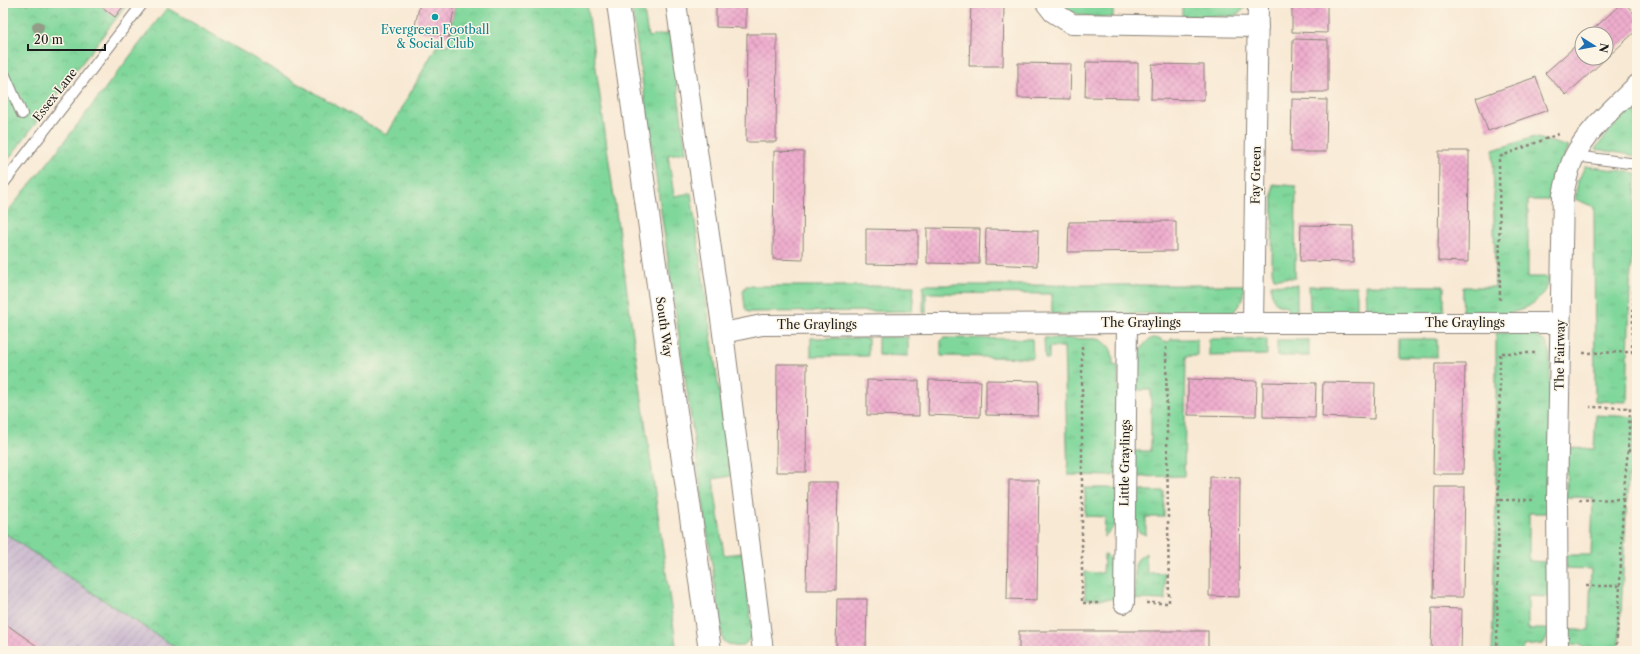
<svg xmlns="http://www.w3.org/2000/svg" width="1640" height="654" font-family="'Libre Caslon Text',serif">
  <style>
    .industrial { fill: url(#industrial-furrows) }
    .grass { fill: url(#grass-tufts); stroke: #4e7a5c }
    .park { fill: url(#park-crowns); stroke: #4e7a5c }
    .building { fill: url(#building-cross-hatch) }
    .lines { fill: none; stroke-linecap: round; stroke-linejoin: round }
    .service-casing { stroke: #8a8278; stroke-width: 12 }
    .minor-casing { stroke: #8a8278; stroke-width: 22 }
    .tertiary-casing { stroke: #8a8278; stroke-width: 24 }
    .path { stroke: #8a8278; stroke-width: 2.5; stroke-dasharray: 3 3; stroke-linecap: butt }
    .service { stroke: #fff; stroke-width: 10 }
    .minor { stroke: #fff; stroke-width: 20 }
    .tertiary { stroke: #fff; stroke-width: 22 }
    .tree { fill: #929c87 }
    .culture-dot { fill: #0f9aa8; stroke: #fcf5e5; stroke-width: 1.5 }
    .labels { text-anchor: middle; stroke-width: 3; stroke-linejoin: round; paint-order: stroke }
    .culture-label { font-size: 12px; fill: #0d838f; stroke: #fcf5e5 }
    .street-label { font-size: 12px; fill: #1c1c1c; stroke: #fcf5e5 }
  </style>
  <defs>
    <pattern id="industrial-furrows" width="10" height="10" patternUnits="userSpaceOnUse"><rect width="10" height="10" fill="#cebed0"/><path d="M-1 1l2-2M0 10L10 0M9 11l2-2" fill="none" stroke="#b0a3b2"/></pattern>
    <pattern id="grass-tufts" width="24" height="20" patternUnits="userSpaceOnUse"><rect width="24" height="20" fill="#80d79b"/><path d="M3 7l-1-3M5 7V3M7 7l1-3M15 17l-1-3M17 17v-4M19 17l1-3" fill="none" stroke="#6eb885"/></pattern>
    <pattern id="park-crowns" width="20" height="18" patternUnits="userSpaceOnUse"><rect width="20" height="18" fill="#80d79b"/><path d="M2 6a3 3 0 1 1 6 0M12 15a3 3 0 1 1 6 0" fill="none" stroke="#6eb885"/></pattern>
    <pattern id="building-cross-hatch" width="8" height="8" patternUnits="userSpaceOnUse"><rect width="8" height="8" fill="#efadce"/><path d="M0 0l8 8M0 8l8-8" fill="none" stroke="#cc94b0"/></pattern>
  </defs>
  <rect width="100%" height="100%" fill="#fcf5e5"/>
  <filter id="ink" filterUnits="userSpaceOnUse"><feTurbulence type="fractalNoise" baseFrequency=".025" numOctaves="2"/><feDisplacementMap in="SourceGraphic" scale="8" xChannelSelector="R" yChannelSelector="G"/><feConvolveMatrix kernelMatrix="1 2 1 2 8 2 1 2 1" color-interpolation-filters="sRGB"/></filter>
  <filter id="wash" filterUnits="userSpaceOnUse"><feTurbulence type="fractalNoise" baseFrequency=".012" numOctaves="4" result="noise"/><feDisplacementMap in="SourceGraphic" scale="16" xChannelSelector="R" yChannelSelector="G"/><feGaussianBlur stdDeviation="0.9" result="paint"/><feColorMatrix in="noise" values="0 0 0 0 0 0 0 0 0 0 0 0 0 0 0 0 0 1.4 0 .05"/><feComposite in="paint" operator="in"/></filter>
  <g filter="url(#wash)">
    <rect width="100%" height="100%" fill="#f8e9d4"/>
    <!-- industrial -->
    <path class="industrial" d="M 3,532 L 70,578 L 181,651 L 3,651 Z"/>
    <!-- grass -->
    <g class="grass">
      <path d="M 631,3 L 643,3 L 648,37 L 670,33 L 686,152 L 668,155 L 674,196 L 691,193 L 731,476 L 713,479 L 724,555 L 742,553 L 753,633 C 745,648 738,650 723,641 Z"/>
      <path d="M 1061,3 L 1113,3 L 1113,18 C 1096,16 1072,19 1061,3 Z"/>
      <path d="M 1182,3 L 1249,3 L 1242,11 L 1234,16 L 1182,17 Z"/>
      <path d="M 1637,103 L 1637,156 L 1595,149 L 1613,127 Z"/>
      <path d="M 1534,137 L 1569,147 L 1553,178 L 1549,200 L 1528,200 L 1528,277 L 1549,277 C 1548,285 1544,293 1538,299 C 1518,319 1488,314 1462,314 L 1463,287 L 1495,287 L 1493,150 Z"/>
      <path d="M 1585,166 L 1637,173 L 1630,286 L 1627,402 L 1595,401 L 1594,207 L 1575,199 L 1578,181 Z"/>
      <path d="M 1273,184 L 1296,186 L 1295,278 L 1274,278 L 1272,271 Z"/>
      <path d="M 1271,284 L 1297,285 L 1297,309 L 1294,313 L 1288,314 L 1288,306 L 1278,305 C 1272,299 1271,293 1271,284 Z"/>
      <path d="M 927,285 L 1244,285 L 1243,299 L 1233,313 L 1052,314 L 1052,294 L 926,293 L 926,313 L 923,313 L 923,287 Z"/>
      <path d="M 1365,285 L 1444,286 L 1444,314 L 1369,315 L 1366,310 Z"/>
      <path d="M 746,286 L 914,286 L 912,311 L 748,312 L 745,308 L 743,291 Z"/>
      <path d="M 1309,286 L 1356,286 L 1356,310 L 1352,315 L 1313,314 L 1310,309 Z"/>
      <path d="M 1530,332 L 1545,342 L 1550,350 L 1550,513 L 1529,513 L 1529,561 L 1550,562 L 1550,597 L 1528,596 L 1528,629 L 1549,629 L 1549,634 L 1543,644 L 1523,646 L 1523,651 L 1492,651 L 1496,500 L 1496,333 Z"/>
      <path d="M 878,337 L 908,337 L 908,356 L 878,355 Z"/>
      <rect x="811" y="338" width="57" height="18"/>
      <path d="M 944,338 L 1032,339 L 1033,358 L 941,356 L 941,341 Z"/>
      <path d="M 1044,338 L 1098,339 C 1111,344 1113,352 1113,365 L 1118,366 L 1118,472 L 1112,476 L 1068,475 L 1064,347 L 1049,347 L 1049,359 L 1045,359 Z"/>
      <path d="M 1152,338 L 1161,339 L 1163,342 L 1169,342 L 1171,339 L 1197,339 L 1197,356 L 1186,356 L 1184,476 L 1133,477 L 1134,451 L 1151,451 L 1151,390 L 1135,390 L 1134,365 L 1139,365 C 1139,353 1141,344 1152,338 Z"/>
      <path d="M 1209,339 L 1267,339 L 1267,355 L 1209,356 Z"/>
      <path d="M 1398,339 L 1437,339 L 1437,357 L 1398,356 Z"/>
      <rect x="1277" y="340" width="32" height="16"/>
      <path d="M 1596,415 L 1637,417 L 1637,477 L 1628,477 L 1619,651 L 1588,651 L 1580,645 L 1566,643 L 1565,630 L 1589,630 L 1591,569 L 1566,568 L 1566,555 L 1591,555 L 1593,498 L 1566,497 L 1567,448 L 1594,449 Z"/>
      <path d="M 1085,488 L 1113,488 L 1118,491 L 1115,526 L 1104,537 L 1105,517 L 1085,516 Z"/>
      <path d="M 1135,491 L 1164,491 L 1164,517 L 1146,517 L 1146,535 L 1139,532 L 1136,527 Z"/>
      <path d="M 1146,553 L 1147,573 L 1165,573 L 1165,600 L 1135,599 L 1135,565 L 1138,559 Z"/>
      <path d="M 1104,554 C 1120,563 1115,583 1114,599 L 1085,599 L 1085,572 L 1103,573 Z"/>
    </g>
    <!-- park -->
    <g class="park">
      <path d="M 3,3 L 128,3 L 3,166 Z"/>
      <path d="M 455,3 L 587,3 L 677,651 L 181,651 L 70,578 L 3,532 L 3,217 L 51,159 L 167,8 L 387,135 L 437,45 L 448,45 Z"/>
    </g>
    <g id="blocks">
      <!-- building -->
      <g class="building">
        <path d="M 105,3 L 126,3 L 115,17 L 102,7 Z"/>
        <path d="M 420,3 L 455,3 L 449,37 L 414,30 Z"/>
        <path d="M 716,3 L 746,3 L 746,28 L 716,27 Z"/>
        <path d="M 971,3 L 1004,3 L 1003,66 L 969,66 Z"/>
        <path d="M 1292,3 L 1327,3 L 1327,33 L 1292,32 Z"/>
        <path d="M 1622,3 L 1625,3 L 1637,17 L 1637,30 L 1566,95 L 1545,73 L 1582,40 L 1582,58 L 1606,58 L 1606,34 L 1588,34 Z"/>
        <path d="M 747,34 L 777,34 L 776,142 L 746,142 Z"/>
        <path d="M 1293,39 L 1328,40 L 1328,92 L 1292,92 Z"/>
        <path d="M 1086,62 L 1138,63 L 1138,98 L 1085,97 Z"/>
        <path d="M 1018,63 L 1071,64 L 1070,99 L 1018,98 Z"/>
        <path d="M 1152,64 L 1204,65 L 1204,100 L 1151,99 Z"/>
        <path d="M 1536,77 L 1548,110 L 1488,131 L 1476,98 Z"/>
        <path d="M 1292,99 L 1327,100 L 1326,152 L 1291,152 Z"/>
        <path d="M 774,151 L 804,152 L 803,260 L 773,259 Z"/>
        <path d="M 1439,151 L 1469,151 L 1468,262 L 1438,261 Z"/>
        <path d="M 1176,221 L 1176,251 L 1068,252 L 1069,222 Z"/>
        <path d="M 1301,225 L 1353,226 L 1353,262 L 1300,261 Z"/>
        <path d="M 927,228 L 980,229 L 979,264 L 927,263 Z"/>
        <path d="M 866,229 L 918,230 L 918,265 L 866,264 Z"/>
        <path d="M 986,229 L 1038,230 L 1037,266 L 985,264 Z"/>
        <path d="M 777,364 L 807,364 L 806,472 L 776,472 Z"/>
        <path d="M 1435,364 L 1465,364 L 1463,474 L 1433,474 Z"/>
        <path d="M 1188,379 L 1257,381 L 1256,416 L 1188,415 Z"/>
        <path d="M 867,380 L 919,381 L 919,416 L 867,415 Z"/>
        <path d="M 929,380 L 981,381 L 980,417 L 928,415 Z"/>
        <path d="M 986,380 L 1039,381 L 1038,416 L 986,415 Z"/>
        <path d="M 1263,382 L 1316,383 L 1315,418 L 1263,417 Z"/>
        <path d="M 1323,382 L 1375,383 L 1374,419 L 1322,417 Z"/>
        <path d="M 1210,477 L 1240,478 L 1239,597 L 1209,596 Z"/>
        <path d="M 1009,480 L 1039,480 L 1037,600 L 1007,599 Z"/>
        <path d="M 808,482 L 838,482 L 836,590 L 806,590 Z"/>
        <path d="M 1435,487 L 1465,487 L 1463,597 L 1433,597 Z"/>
        <path d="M 837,599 L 867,599 L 866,651 L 836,651 Z"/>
        <path d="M 1432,608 L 1462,609 L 1461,651 L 1431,651 Z"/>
        <path d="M 3,622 L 44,651 L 3,651 Z"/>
        <rect x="1019" y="631" width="189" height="20"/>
      </g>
    </g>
  </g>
  <g filter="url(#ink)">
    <use href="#blocks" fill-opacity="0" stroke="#8a8278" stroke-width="1"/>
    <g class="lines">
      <defs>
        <g id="service">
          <path d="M 3,71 L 22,114"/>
          <path d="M 1575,156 L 1637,164"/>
          <path d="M 3,184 L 143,3"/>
        </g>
        <g id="minor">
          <path d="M 676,3 L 723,333 L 763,651"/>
          <path d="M 1046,3 L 1053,12 L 1072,24 L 1258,27"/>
          <path d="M 1253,323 L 1258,3"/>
          <path d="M 723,333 L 762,325 L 1127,323 L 1560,323"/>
          <path d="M 1124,603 L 1127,323"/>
          <path d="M 1558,651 L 1557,499 L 1563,195 C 1566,182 1568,169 1574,157 C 1588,129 1615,107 1637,85"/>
        </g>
        <path id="tertiary" d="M 618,3 L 710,651"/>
      </defs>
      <!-- service casing -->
      <use href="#service" class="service-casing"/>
      <!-- minor casing -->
      <use href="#minor" class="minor-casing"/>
      <!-- tertiary casing -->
      <use href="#tertiary" class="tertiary-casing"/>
      <!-- path -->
      <g class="path">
        <path d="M 1500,300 L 1499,157 L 1561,133"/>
        <path d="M 1082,346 L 1082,603 L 1101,603"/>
        <path d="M 1583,353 L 1632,352 L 1634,286 L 1637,238"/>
        <path d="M 1628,450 L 1637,451"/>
        <path d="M 1500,500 L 1534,500"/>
        <path d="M 1579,500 L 1623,499 L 1628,450 L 1630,408 L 1590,407"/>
        <path d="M 1586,586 L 1620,586 L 1616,651"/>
        <path d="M 1620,586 L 1623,499"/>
        <path d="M 1146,603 L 1169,603 L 1166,346"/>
        <path d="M 1497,651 L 1500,353 L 1537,353"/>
      </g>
      <!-- service -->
      <use href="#service" class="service"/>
      <!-- minor -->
      <use href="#minor" class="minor"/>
      <!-- tertiary -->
      <use href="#tertiary" class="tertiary"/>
    </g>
    <!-- trees -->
    <circle class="tree" cx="38" cy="27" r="6"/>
  </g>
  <!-- markers -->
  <circle class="culture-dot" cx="435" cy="17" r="4"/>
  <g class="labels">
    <!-- culture labels -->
    <g class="culture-label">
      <text x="435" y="34">Evergreen Football<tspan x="435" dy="14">&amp; Social Club</tspan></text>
    </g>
    <!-- street labels -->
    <g class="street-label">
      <text transform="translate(55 95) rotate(-52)" y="4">Essex Lane</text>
      <text transform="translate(1256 175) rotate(-89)" y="4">Fay Green</text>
      <text x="1141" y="327">The Graylings</text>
      <text x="1465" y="327">The Graylings</text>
      <text x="817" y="329">The Graylings</text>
      <text transform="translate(664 327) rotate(82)" y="4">South Way</text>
      <text transform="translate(1560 355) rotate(-89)" y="4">The Fairway</text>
      <text transform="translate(1125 463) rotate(-89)" y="4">Little Graylings</text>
    </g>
  </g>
  <!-- margin -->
  <rect width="1640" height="654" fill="none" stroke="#fcf5e5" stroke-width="16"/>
  <!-- north arrow -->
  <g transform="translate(1594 46) rotate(101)"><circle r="19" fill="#fcf5e5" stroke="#a29e95"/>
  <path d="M0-3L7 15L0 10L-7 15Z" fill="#1f6fb2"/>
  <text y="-6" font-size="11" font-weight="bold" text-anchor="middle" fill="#1c1c1c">N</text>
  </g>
  <!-- scale -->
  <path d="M28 44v6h77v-6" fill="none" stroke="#1c1c1c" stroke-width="2"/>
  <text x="34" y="44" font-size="12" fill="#1c1c1c" stroke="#fcf5e5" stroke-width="3" paint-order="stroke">20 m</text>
</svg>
